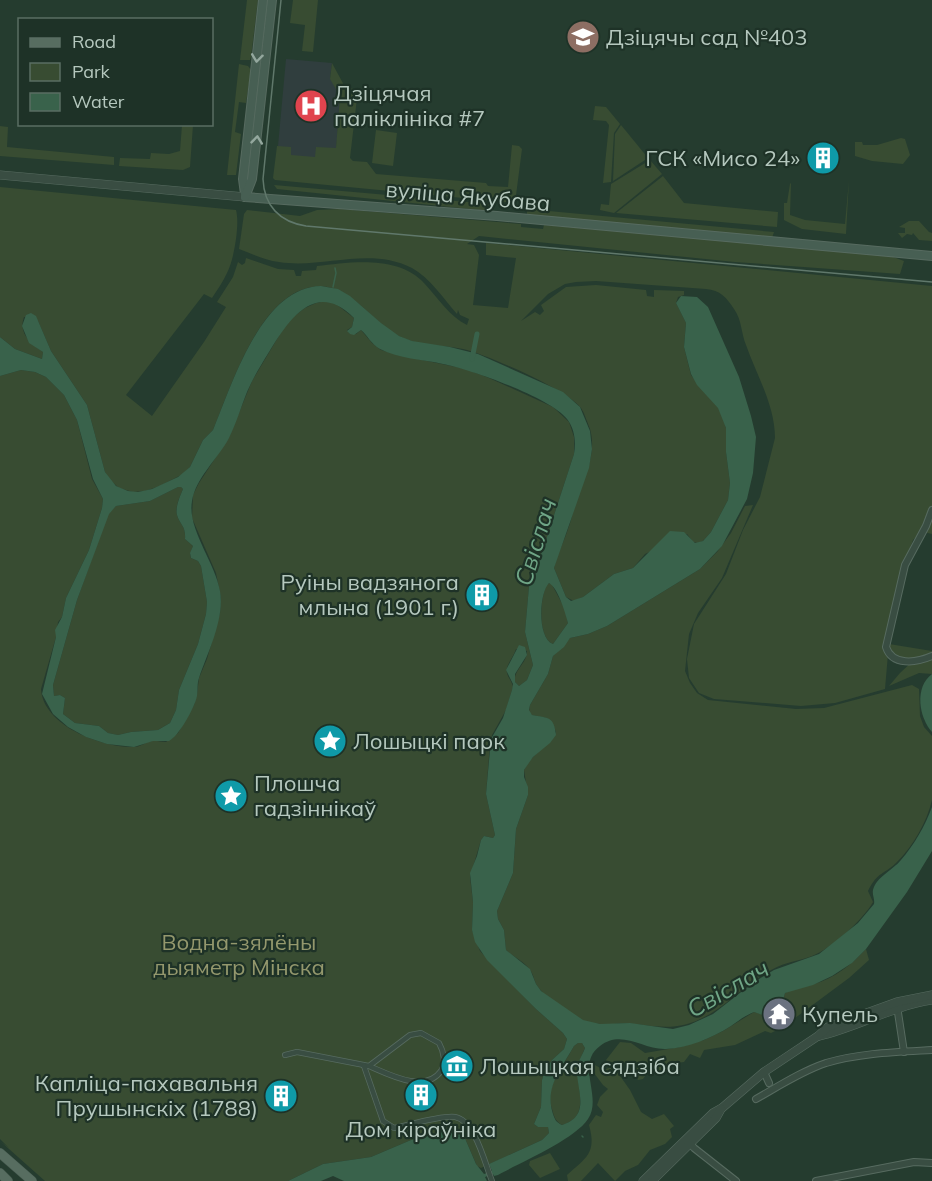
<svg xmlns="http://www.w3.org/2000/svg" width="932" height="1181" font-family="Mulish,sans-serif">
  <style>
    .medical { fill: #303e3e }
    .green { fill: #384c32 }
    .water { fill: #39624b; fill-rule: evenodd }
    .lines { fill: none; stroke-linecap: round; stroke-linejoin: round }
    .stream { stroke: #39624b; stroke-width: 1.5 }
    .canal { stroke: #39624b; stroke-width: 5 }
    .pedestrian-casing { stroke: #576b60; stroke-width: 6 }
    .minor-casing { stroke: #576b60; stroke-width: 8 }
    .tertiary-casing { stroke: #576b60; stroke-width: 9 }
    .secondary-casing { stroke: #576b60; stroke-width: 10 }
    .primary-casing { stroke: #45594e; stroke-width: 10 }
    .pedestrian { stroke: #394d42; stroke-width: 4.5 }
    .minor { stroke: #394d42; stroke-width: 6 }
    .tertiary { stroke: #394d42; stroke-width: 8 }
    .secondary { stroke: #475f53; stroke-width: 8 }
    .primary { stroke: #576d60; stroke-width: 9 }
    .tram { stroke: #60786b; stroke-width: 1.5 }
    .oneway { stroke: #94a89e }
    .labels { text-anchor: middle; stroke-width: 4.5; stroke-linejoin: round; paint-order: stroke }
    .poi-label { font-size: 22px; fill: #b5c8be; stroke: #1e3227; text-anchor: start }
    .street-label { font-size: 22px; fill: #b5c8be; stroke: #1e3227 }
    .park-label { font-size: 22px; fill: #94986d; stroke: #1e3227 }
    .water-label { font-size: 24px; font-style: italic; fill: #6fa586; stroke: #1e3227 }
  </style>
  <rect width="100%" height="100%" fill="#253c2f"/>
  <!-- medical -->
  <path class="medical" d="M 286,59 L 332,63 L 330,78 L 341,95 L 336,150 L 319,162 L 291,159 L 278,146 Z"/>
  <!-- green -->
  <g class="green">
    <path d="M 247,0 L 258,0 L 251,57 L 250,60 L 240,60 Z"/>
    <path d="M 293,0 L 318,0 L 313,52 L 302,51 L 305,25 L 290,23 Z"/>
    <path d="M 332,63 L 345,87 L 362,91 L 369,99 L 357,98 L 350,158 L 353,161 L 367,162 L 376,174 L 486,183 L 488,186 L 508,187 L 512,145 L 519,146 L 522,149 L 515,203 L 275,180 L 273,178 L 277,146 L 291,147 L 291,155 L 315,157 L 316,147 L 336,148 L 340,96 L 330,79 Z"/>
    <path d="M 239,64 L 248,66 L 251,70 L 246,103 L 239,102 L 235,132 L 241,134 L 236,175 L 227,175 Z"/>
    <path d="M 595,106 L 606,107 L 620,124 L 614,133 L 611,182 L 603,183 L 609,125 L 606,121 L 593,120 Z"/>
    <path d="M 182,125 L 193,125 L 190,167 L 183,170 L 119,166 L 120,158 L 150,159 L 151,153 L 169,154 L 180,151 Z"/>
    <path d="M 621,125 L 648,158 L 613,181 L 615,134 Z"/>
    <path d="M 0,126 L 8,127 L 7,147 L 114,157 L 114,165 L 0,156 Z"/>
    <path d="M 376,130 L 397,133 L 393,166 L 372,163 Z"/>
    <path d="M 901,138 L 905,139 L 910,155 L 903,164 L 872,161 L 855,156 L 855,142 L 862,142 L 863,145 L 877,145 Z"/>
    <path d="M 650,160 L 662,174 L 614,213 L 600,210 L 601,204 L 609,205 L 611,184 Z"/>
    <path d="M 663,176 L 684,203 L 778,212 L 777,227 L 616,213 Z"/>
    <path d="M 849,180 L 846,234 L 802,229 L 784,220 L 784,203 L 787,203 L 790,184 L 791,183 L 790,215 L 805,220 L 845,224 Z"/>
    <path d="M 274,185 L 490,204 L 489,211 L 277,189 Z"/>
    <path d="M 0,187 L 236,210 C 240,224 234,260 227,273 C 223,282 217,290 212,298 L 204,294 L 126,395 L 152,416 L 204,342 L 226,307 L 217,302 L 233,277 L 238,262 L 242,265 L 245,263 L 246,258 L 278,269 L 294,270 L 296,276 L 301,276 L 302,271 L 316,270 L 317,266 C 350,262 399,255 424,283 C 437,297 450,317 467,325 L 469,319 L 460,315 L 458,310 L 457,314 C 444,299 430,278 412,268 C 369,246 323,269 279,262 C 265,260 252,254 239,249 L 244,214 L 247,210 L 300,216 L 317,210 L 340,209 L 521,224 L 521,227 L 543,229 L 544,225 L 888,255 L 904,261 L 900,274 L 735,262 L 479,236 L 467,244 L 474,245 L 479,255 L 473,305 L 508,308 L 516,258 L 486,255 L 486,243 L 932,286 L 932,534 L 923,532 L 923,530 L 913,540 L 902,574 L 886,647 L 888,654 L 885,689 L 835,703 L 801,706 L 714,699 L 699,693 L 689,678 L 687,659 L 694,624 L 726,574 L 743,530 L 760,497 L 775,438 C 775,405 756,374 746,345 C 741,333 742,320 734,309 C 727,298 720,290 706,289 L 596,281 L 576,282 L 565,284 L 548,294 L 521,321 L 535,312 L 540,315 L 544,311 L 541,305 L 566,287 L 596,285 L 646,290 L 647,296 L 654,297 L 654,290 L 684,291 L 684,295 L 678,297 L 676,303 L 686,323 L 684,347 L 691,375 L 722,412 L 726,428 L 726,452 L 730,483 L 728,500 L 711,532 L 703,541 L 698,543 L 693,542 L 687,534 L 645,554 L 633,568 L 614,574 L 583,597 L 574,601 L 566,597 L 554,568 C 557,554 564,542 568,529 C 572,519 573,509 577,499 C 585,476 597,453 590,429 C 587,422 585,414 581,408 C 566,389 488,355 463,349 C 444,345 423,346 405,339 C 369,325 349,274 304,289 C 256,305 231,387 213,430 L 203,440 L 190,467 L 183,474 L 160,486 L 145,491 L 133,492 L 119,488 L 109,479 L 105,472 L 87,405 L 51,351 L 38,321 L 24,317 C 18,334 31,343 43,352 L 42,359 L 15,349 L 0,337 Z"/>
    <path d="M 527,209 L 774,232 L 772,238 L 527,216 Z"/>
    <path d="M 909,221 L 919,221 L 929,232 L 932,233 L 932,241 L 919,240 L 913,233 L 912,235 L 907,234 L 902,238 L 898,233 L 905,233 L 905,228 L 899,227 Z"/>
    <path d="M 326,301 L 336,304 L 354,318 L 352,327 L 347,330 L 350,334 L 356,334 L 361,330 L 372,343 L 381,350 L 403,356 L 466,369 L 489,378 L 553,407 L 569,422 L 574,437 L 574,454 L 542,552 L 530,575 L 525,632 L 533,665 L 527,680 L 519,686 L 515,682 C 513,670 527,664 527,651 L 516,649 C 514,657 505,665 507,673 C 508,678 512,681 513,687 L 506,710 L 492,735 L 490,744 L 486,794 L 495,835 L 493,838 L 484,836 L 481,840 L 470,877 L 473,902 L 472,930 L 480,951 L 536,1009 L 563,1033 L 567,1039 L 564,1049 L 552,1060 L 544,1073 L 542,1080 L 541,1107 L 534,1124 L 538,1127 L 548,1127 L 549,1133 L 542,1140 L 481,1168 L 477,1166 L 464,1136 L 460,1131 L 450,1129 L 411,1140 L 371,1157 L 323,1164 L 288,1181 L 45,1181 L 0,1141 L 9,1148 L 0,1139 L 0,376 L 21,370 L 35,372 L 46,377 L 64,395 L 77,420 L 92,479 L 103,499 L 102,508 L 89,550 L 66,598 L 62,617 L 58,622 L 56,637 L 41,689 C 43,726 103,748 134,747 C 141,747 145,742 152,741 C 156,740 161,742 166,742 L 178,733 L 194,705 L 197,694 L 199,678 L 207,659 L 220,613 L 221,598 L 216,573 L 192,518 L 193,495 L 199,483 L 229,437 L 252,381 L 283,329 L 294,316 L 305,308 L 316,303 Z"/>
    <path d="M 178,487 L 181,487 L 183,489 C 180,496 175,507 177,515 C 180,525 186,526 185,539 L 193,546 L 190,554 L 191,558 L 198,561 L 201,566 L 207,602 L 206,614 L 198,644 L 179,690 L 176,710 L 170,723 L 158,730 L 131,732 L 118,735 L 108,733 L 99,726 L 75,723 L 63,714 L 65,698 L 60,695 L 54,696 L 53,685 L 77,600 L 108,514 L 116,506 L 150,501 Z"/>
    <path d="M 753,505 L 722,578 L 698,613 L 689,634 L 685,671 L 690,683 L 697,693 L 708,700 L 796,709 L 824,708 L 912,685 L 919,689 L 920,716 L 924,727 L 932,736 L 932,800 C 927,822 913,846 897,862 C 884,875 878,871 868,891 L 873,902 C 862,921 832,948 812,956 C 799,961 785,962 773,969 C 749,981 732,1001 710,1014 C 682,1030 666,1028 635,1024 C 620,1022 605,1026 590,1023 C 572,1019 548,1001 538,987 C 534,982 534,975 530,970 C 524,961 513,957 506,950 L 504,930 L 498,919 L 497,911 L 513,873 L 516,829 L 528,795 L 524,770 C 531,754 547,748 556,732 C 551,716 546,718 532,715 L 529,712 L 530,705 L 548,674 L 553,656 L 570,638 L 588,634 L 607,626 L 700,569 L 717,552 L 731,533 L 745,506 Z"/>
    <path d="M 551,583 L 565,609 L 568,623 L 553,644 C 537,638 540,596 547,584 Z"/>
    <path d="M 889,644 L 932,651 L 932,674 L 919,673 L 889,686 L 900,673 L 914,660 L 896,659 L 888,647 Z"/>
    <path d="M 866,949 L 869,960 L 849,978 L 783,1027 L 771,1033 L 765,1031 L 735,1045 L 704,1050 L 700,1058 L 690,1054 L 684,1062 L 669,1064 L 669,1070 L 656,1072 L 650,1069 L 643,1079 L 638,1080 L 624,1062 L 608,1063 L 606,1060 L 620,1042 L 631,1043 L 645,1053 L 680,1047 L 704,1040 L 723,1031 L 754,1012 L 765,1015 L 780,1011 L 785,993 C 794,988 804,987 814,984 C 835,978 851,965 866,949 Z"/>
    <path d="M 578,1043 L 582,1043 L 585,1048 C 581,1057 577,1065 578,1076 C 579,1094 588,1118 562,1125 C 555,1121 554,1116 552,1109 C 544,1086 564,1065 574,1046 Z"/>
    <path d="M 593,1064 L 604,1070 L 613,1066 L 630,1090 L 641,1112 L 652,1119 L 664,1114 L 674,1126 L 670,1129 L 672,1137 L 665,1144 L 650,1150 L 638,1165 L 625,1171 L 615,1181 L 598,1163 L 581,1181 L 568,1181 L 567,1175 C 586,1158 597,1153 589,1125 L 596,1115 L 601,1117 L 603,1112 L 597,1105 L 600,1097 L 608,1089 L 603,1085 L 591,1069 Z"/>
    <path d="M 550,1153 L 560,1169 L 540,1178 L 529,1165 L 530,1161 Z"/>
  </g>
  <!-- water -->
  <g class="water">
    <path d="M 321,286 L 338,289 L 350,296 L 381,323 L 399,336 L 412,341 L 450,347 L 478,354 L 563,392 L 580,407 L 590,431 L 592,449 L 589,468 L 554,568 L 566,597 L 571,601 L 583,597 L 614,574 L 633,568 L 670,531 L 684,532 L 695,543 L 703,541 L 711,532 L 728,500 L 730,483 L 726,452 L 726,428 L 718,408 L 697,385 L 691,374 L 684,347 L 686,323 L 676,303 L 681,296 L 697,297 L 708,307 L 739,377 L 751,416 L 756,437 L 753,473 L 747,499 L 722,546 L 700,569 L 607,626 L 588,634 L 570,638 L 564,647 L 553,656 L 548,674 L 530,705 L 529,710 L 532,715 C 548,718 554,716 556,735 L 550,743 L 533,757 L 524,770 L 524,777 L 528,787 L 528,795 L 516,829 L 513,873 L 497,911 L 498,919 L 504,930 L 506,950 L 530,969 L 536,984 L 541,991 L 583,1020 L 600,1024 L 630,1023 L 673,1029 L 689,1025 L 713,1014 L 754,982 L 774,970 L 819,954 L 858,923 L 874,904 C 875,899 872,895 873,890 C 876,877 893,870 901,860 C 914,845 925,826 932,807 L 932,851 L 907,892 L 866,949 L 852,963 L 832,976 L 813,985 L 785,993 L 781,1008 L 776,1014 L 768,1017 L 754,1012 C 746,1015 738,1021 731,1026 C 712,1038 688,1048 666,1049 C 643,1050 622,1029 600,1046 C 575,1064 603,1097 588,1119 C 574,1140 521,1162 498,1175 L 494,1176 L 493,1174 L 485,1177 L 487,1181 L 344,1181 L 333,1176 L 321,1181 L 288,1181 L 323,1164 L 371,1157 L 411,1140 L 450,1129 L 460,1131 L 464,1136 L 476,1164 L 484,1174 L 492,1171 L 489,1164 L 542,1140 L 549,1133 L 548,1127 L 538,1127 L 534,1124 L 541,1107 L 542,1080 L 544,1073 L 552,1060 L 564,1049 L 567,1039 L 563,1033 L 536,1009 L 487,960 L 475,942 L 472,930 L 473,902 L 470,873 L 477,856 L 481,840 L 484,836 L 493,838 L 495,835 L 486,794 L 491,739 L 503,718 L 512,690 L 513,684 L 506,670 L 519,645 L 525,647 L 527,655 L 515,674 L 515,682 L 519,686 L 527,680 L 533,665 L 525,632 L 530,575 L 542,552 L 574,454 C 576,442 575,429 567,419 C 551,398 470,369 443,364 C 422,359 399,359 380,349 C 371,344 368,336 361,330 L 354,335 L 350,334 L 347,331 L 352,327 L 354,318 C 316,279 289,319 269,352 C 261,365 253,378 247,392 C 241,407 236,424 229,438 C 218,459 196,477 192,501 C 187,529 215,562 220,591 C 225,618 208,652 199,678 C 197,683 198,690 197,696 C 195,707 179,736 169,741 L 153,741 L 134,747 L 107,744 L 86,737 L 68,727 L 53,714 L 42,694 L 56,637 L 55,630 L 62,617 L 66,598 L 89,550 L 102,508 L 103,499 L 93,479 L 77,420 L 64,395 L 46,377 L 35,372 L 21,370 L 0,376 L 0,337 L 15,349 L 42,359 L 43,352 L 29,343 L 22,326 L 26,315 L 31,313 L 36,316 L 51,351 L 87,405 L 105,472 L 116,486 L 128,491 L 138,492 L 152,489 L 178,477 L 190,467 L 203,440 L 213,430 C 232,385 261,287 321,286 ZM 178,487 L 181,487 L 183,489 C 180,496 175,508 177,515 C 180,525 186,526 185,539 L 193,546 L 190,553 L 191,558 L 198,561 L 201,566 L 207,602 L 206,614 L 198,644 L 179,690 L 176,710 L 170,723 L 158,730 L 131,732 L 118,735 L 108,733 L 99,726 L 75,723 L 63,714 L 65,698 L 60,695 L 54,696 L 53,685 L 77,600 L 109,514 L 116,506 L 150,501 ZM 549,583 C 558,588 565,612 568,623 L 553,644 C 537,638 539,593 549,583 ZM 578,1043 L 582,1043 L 585,1048 C 582,1056 577,1062 577,1071 C 577,1091 591,1116 562,1125 C 556,1122 555,1120 553,1114 C 544,1087 562,1068 574,1046 Z"/>
    <path d="M 932,674 L 932,732 C 919,718 914,687 932,674 Z"/>
  </g>
  <g class="lines">
    <!-- stream -->
    <g class="stream">
      <path d="M 333,287 L 336,273 L 335,268"/>
      <path d="M 582,1136 L 583,1137"/>
    </g>
    <!-- canal -->
    <path class="canal" d="M 472,359 L 477,334"/>
    <defs>
      <g id="pedestrian">
        <path d="M 285,1055 L 297,1052 L 369,1066 L 410,1035 L 421,1033 L 439,1043 C 444,1052 446,1063 441,1071 C 425,1094 388,1074 369,1066"/>
        <path d="M 364,1066 L 383,1121 L 394,1128 C 409,1125 442,1115 455,1117 C 475,1120 485,1164 492,1181"/>
      </g>
      <g id="minor">
        <path d="M 932,510 L 926,526 L 905,565 L 886,647 C 892,666 916,663 932,656"/>
        <path d="M 897,1006 L 904,1052"/>
        <path d="M 764,1072 L 769,1083"/>
        <path d="M 756,1099 C 779,1086 802,1071 826,1063 C 860,1053 897,1052 932,1050"/>
        <path d="M 688,1141 L 694,1148 L 736,1181"/>
        <path d="M 816,1181 L 914,1162 L 932,1163"/>
      </g>
      <g id="tertiary">
        <path d="M 0,175 L 245,197"/>
        <path d="M 819,1036 C 858,1027 892,1006 932,1000"/>
        <path d="M 643,1181 L 713,1113 L 722,1108 L 764,1072 L 818,1036 L 828,1027 L 897,1002 L 932,995"/>
        <path d="M 652,1181 L 716,1118 L 721,1109"/>
      </g>
      <g id="secondary">
        <path d="M 245,194 L 243,179 L 263,0"/>
        <path d="M 245,197 L 497,216 L 932,256"/>
        <path d="M 245,197 L 252,179 L 272,0"/>
      </g>
      <g id="primary">
        <path d="M 0,1153 L 32,1181"/>
        <path d="M 0,1173 L 8,1181"/>
      </g>
    </defs>
    <!-- pedestrian casing -->
    <use href="#pedestrian" class="pedestrian-casing"/>
    <!-- minor casing -->
    <use href="#minor" class="minor-casing"/>
    <!-- tertiary casing -->
    <use href="#tertiary" class="tertiary-casing"/>
    <!-- secondary casing -->
    <use href="#secondary" class="secondary-casing"/>
    <!-- primary casing -->
    <use href="#primary" class="primary-casing"/>
    <!-- pedestrian -->
    <use href="#pedestrian" class="pedestrian"/>
    <!-- minor -->
    <use href="#minor" class="minor"/>
    <!-- tertiary -->
    <use href="#tertiary" class="tertiary"/>
    <!-- secondary -->
    <use href="#secondary" class="secondary"/>
    <!-- primary -->
    <use href="#primary" class="primary"/>
    <!-- tram -->
    <path class="tram" d="M 281,0 L 263,179 C 264,206 280,222 306,226 L 932,282"/>
  </g>
  <!-- one-way arrows -->
  <defs><path id="oneway-chevron" d="M-2-3.5L2.5 0L-2 3.5" fill="none" stroke-width="1.6" stroke-linecap="round" stroke-linejoin="round" transform="scale(1.5)"/></defs>
  <g class="oneway">
    <use href="#oneway-chevron" transform="translate(257 58) rotate(97)"/>
    <use href="#oneway-chevron" transform="translate(257 140) rotate(-84)"/>
  </g>
  <!-- icons -->
  <defs>
    <symbol id="school-disc" viewBox="-11 -11 22 22"><circle r="9.5" fill="#8d6e63" stroke="#1e3227"/><path d="M0-5L7-2L0 1L-7-2ZM-4 1L0 2.5L4 1V4Q0 6-4 4Z" fill="#fff"/></symbol>
    <symbol id="hospital-disc" viewBox="-11 -11 22 22"><circle r="9.5" fill="#e0444e" stroke="#1e3227"/><path d="M-5-5h3v3.5h4V-5h3V5h-3V1.5h-4V5h-3Z" fill="#fff"/></symbol>
    <symbol id="building-disc" viewBox="-11 -11 22 22"><circle r="9.5" fill="#0f9aa8" stroke="#1e3227"/><path d="M-4-6H4V6H1V3H-1V6H-4ZM-2.5-4.3h1.7v1.8h-1.7ZM.8-4.3h1.7v1.8H.8ZM-2.5-1h1.7V.8h-1.7ZM.8-1h1.7V.8H.8Z" fill="#fff"/></symbol>
    <symbol id="sight-disc" viewBox="-11 -11 22 22"><circle r="9.5" fill="#0f9aa8" stroke="#1e3227"/><path d="M0-6L1.8-2.2L6-1.7L2.9 1.2L3.7 5.4L0 3.3L-3.7 5.4L-2.9 1.2L-6-1.7L-1.8-2.2Z" fill="#fff"/></symbol>
    <symbol id="temple-disc" viewBox="-11 -11 22 22"><circle r="9.5" fill="#6b7280" stroke="#1e3227"/><path d="M0-6L5-2H3V0L6.5 2.5H4V6H1.5V3h-3V6H-4V2.5H-6.5L-3 0V-2H-5Z" fill="#fff"/></symbol>
    <symbol id="museum-disc" viewBox="-11 -11 22 22"><circle r="9.5" fill="#0f9aa8" stroke="#1e3227"/><path d="M0-6L6-3V-2H-6V-3ZM-5-1h2V3h-2ZM-1-1h2V3h-2ZM3-1h2V3H3ZM-6 4H6V6H-6Z" fill="#fff"/></symbol>
  </defs>
  <g fill-rule="evenodd">
    <use href="#school-disc" x="564" y="18" width="38" height="38"/>
    <use href="#hospital-disc" x="292" y="87" width="38" height="38"/>
    <use href="#building-disc" x="804" y="139" width="38" height="38"/>
    <use href="#building-disc" x="463" y="576" width="38" height="38"/>
    <use href="#sight-disc" x="311" y="722" width="38" height="38"/>
    <use href="#sight-disc" x="212" y="777" width="38" height="38"/>
    <use href="#temple-disc" x="760" y="995" width="38" height="38"/>
    <use href="#museum-disc" x="438" y="1047" width="38" height="38"/>
    <use href="#building-disc" x="402" y="1076" width="38" height="38"/>
    <use href="#building-disc" x="262" y="1077" width="38" height="38"/>
  </g>
  <g class="labels">
    <!-- poi labels -->
    <g class="poi-label">
      <text x="606" y="45">Дзіцячы сад №403</text>
      <text x="334" y="101">Дзіцячая<tspan x="334" dy="25">паліклініка #7</tspan></text>
      <text x="800" y="166" text-anchor="end">ГСК «Мисо 24»</text>
      <text x="459" y="590" text-anchor="end">Руіны вадзянога<tspan x="459" dy="25">млына (1901 г.)</tspan></text>
      <text x="353" y="749">Лошыцкі парк</text>
      <text x="254" y="791">Плошча<tspan x="254" dy="25">гадзіннікаў</tspan></text>
      <text x="802" y="1022">Купель</text>
      <text x="480" y="1074">Лошыцкая сядзіба</text>
      <text x="258" y="1091" text-anchor="end">Капліца-пахавальня<tspan x="258" dy="25">Прушынскіх (1788)</tspan></text>
      <text x="421" y="1137" text-anchor="middle">Дом кіраўніка</text>
    </g>
    <!-- street labels -->
    <g class="street-label">
      <text transform="translate(468 196) rotate(5)" y="8">вуліца Якубава</text>
    </g>
    <!-- park labels -->
    <g class="park-label">
      <text x="239" y="950">Водна-зялёны<tspan x="239" dy="25">дыяметр Мінска</tspan></text>
    </g>
    <!-- water labels -->
    <g class="water-label">
      <text transform="translate(536 542) rotate(-73)" y="8">Свіслач</text>
      <text transform="translate(728 989) rotate(-30)" y="8">Свіслач</text>
    </g>
  </g>
  <!-- legend -->
  <rect x="18" y="18" width="195" height="108" fill="#1e3227" stroke="#5a6e63" stroke-width="1.5"/>
  <rect x="30" y="38" width="30" height="9" fill="#576d60" stroke="#5a6e63" stroke-width="1.5"/>
  <text x="72" y="48" font-size="18" fill="#b5c8be">Road</text>
  <rect x="30" y="63" width="30" height="18" fill="#384c32" stroke="#5a6e63" stroke-width="1.5"/>
  <text x="72" y="78" font-size="18" fill="#b5c8be">Park</text>
  <rect x="30" y="93" width="30" height="18" fill="#39624b" stroke="#5a6e63" stroke-width="1.5"/>
  <text x="72" y="108" font-size="18" fill="#b5c8be">Water</text>
</svg>
